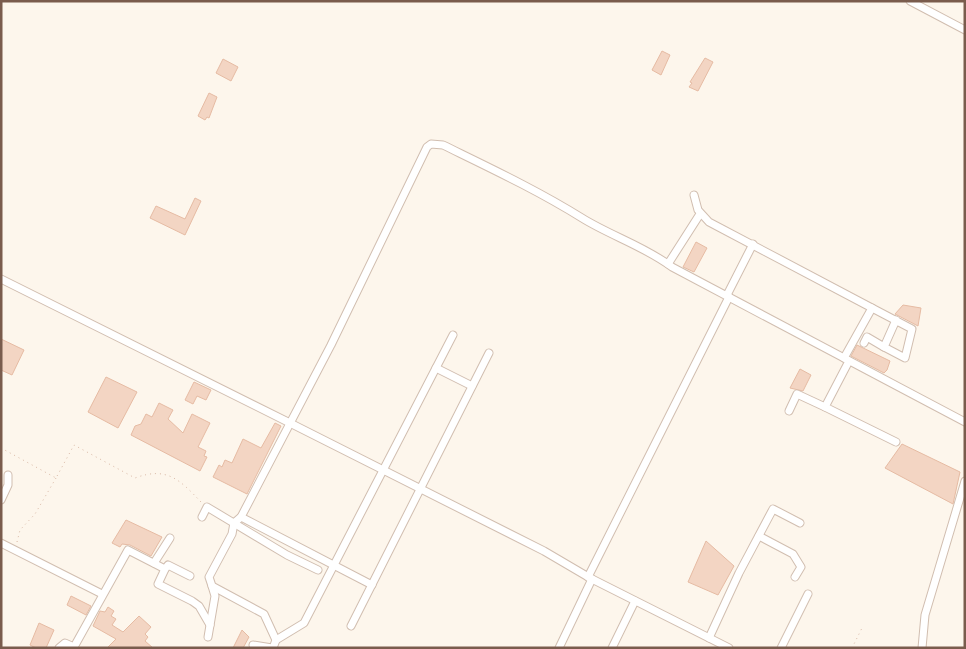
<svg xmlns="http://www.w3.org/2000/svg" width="966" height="649" font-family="'Fira Sans',sans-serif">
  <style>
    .building { fill: #f3d5c3; stroke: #e6bba3 }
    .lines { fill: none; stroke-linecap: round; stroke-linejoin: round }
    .street-casing { stroke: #d1beb0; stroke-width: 9 }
    .path { stroke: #d9b8a5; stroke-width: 1; stroke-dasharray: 1 4; stroke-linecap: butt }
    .street { stroke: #fff; stroke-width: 7 }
  </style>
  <rect width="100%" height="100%" fill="#fdf6ec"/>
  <!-- building -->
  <g class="building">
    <path d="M 662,51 L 670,55 L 661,75 L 652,70 Z"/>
    <path d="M 705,58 L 713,62 L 698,91 L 689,87 L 692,83 L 690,82 Z"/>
    <path d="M 223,59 L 238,67 L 231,81 L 216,73 Z"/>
    <path d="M 209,93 L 217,97 L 209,118 L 207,117 L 205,120 L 198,116 Z"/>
    <path d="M 195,198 L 201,201 L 185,235 L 150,218 L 156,206 L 185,219 Z"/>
    <path d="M 696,242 L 707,248 L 694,272 L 683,267 Z"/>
    <path d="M 903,305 L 921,308 L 918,326 L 895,314 Z"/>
    <path d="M 1,339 L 24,350 L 12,375 L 1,370 Z"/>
    <path d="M 857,345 L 890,361 L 887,370 L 884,373 L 851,356 Z"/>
    <path d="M 800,369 L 811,375 L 803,391 L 790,388 Z"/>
    <path d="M 106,377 L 137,392 L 118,428 L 88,412 Z"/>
    <path d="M 194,382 L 211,390 L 206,400 L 197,396 L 193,404 L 185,400 Z"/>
    <path d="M 159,403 L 173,410 L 168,419 L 183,433 L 192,414 L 210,423 L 198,447 L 206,451 L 204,456 L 207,457 L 200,471 L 131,435 L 135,426 L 141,424 L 146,414 L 152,417 Z"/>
    <path d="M 275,423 L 281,426 L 247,494 L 213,477 L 219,465 L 222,467 L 225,460 L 232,463 L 243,439 L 261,448 Z"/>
    <path d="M 902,444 L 960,472 L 953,504 L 885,468 Z"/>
    <path d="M 126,520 L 162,537 L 151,556 L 130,545 L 122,544 L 120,547 L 112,543 Z"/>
    <path d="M 706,541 L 734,566 L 718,595 L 688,582 Z"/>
    <path d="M 71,596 L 91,606 L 86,615 L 67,605 Z"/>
    <path d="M 108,607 L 114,611 L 111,616 L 116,619 L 112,625 L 123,632 L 139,616 L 151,627 L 145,634 L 148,637 L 145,641 L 153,648 L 107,648 L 116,639 L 93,626 L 100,611 L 105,612 Z"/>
    <path d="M 39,623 L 54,630 L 46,648 L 36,648 L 30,645 Z"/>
    <path d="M 242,630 L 249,637 L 243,648 L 233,648 Z"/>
  </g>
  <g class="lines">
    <defs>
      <g id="street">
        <path d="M 910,1 L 965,30"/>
        <path d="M 694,195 L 698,210 L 709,222 L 872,308 L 844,358"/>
        <path d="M 668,264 L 700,214"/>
        <path d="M 1,279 L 290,423 L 544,551 L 590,578 L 729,648"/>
        <path d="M 727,295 L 753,244"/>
        <path d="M 872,308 L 912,329 L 905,358 L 884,347 L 896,320"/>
        <path d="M 864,343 L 867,337 L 884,347"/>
        <path d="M 849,361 L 825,407 L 896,442"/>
        <path d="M 436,368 L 472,386"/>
        <path d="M 789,411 L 797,394 L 825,407"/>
        <path d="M 1,500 L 8,485 L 8,475"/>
        <path d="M 202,517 L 207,507 L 287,555 L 318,570"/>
        <path d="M 241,517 L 372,585"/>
        <path d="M 759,536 L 793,554 L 801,567 L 795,577"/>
        <path d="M 1,543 L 102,594"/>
        <path d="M 154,563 L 170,538"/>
        <path d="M 165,569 L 168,565 L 190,576"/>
        <path d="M 588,577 L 729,297"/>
        <path d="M 351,626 L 489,353"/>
        <path d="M 208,637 L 215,596 L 212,586"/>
        <path d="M 709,638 L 739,573 L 773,509 L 800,523"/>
        <path d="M 276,640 L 304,623 L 453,335"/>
        <path d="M 253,645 L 272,648"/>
        <path d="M 59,648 L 65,643 L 74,647 L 128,550 L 165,569 L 158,584 L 192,601 L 199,606 L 210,625"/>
        <path d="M 273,648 L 276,640 L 264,614 L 212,586 L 209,577 L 232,534 L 234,523 L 241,517 L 331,345 L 427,147 L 431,144 L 443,145 C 490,168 537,190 582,218 C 611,236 644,246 672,267 L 965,422"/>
        <path d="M 559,648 L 592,579"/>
        <path d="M 612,648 L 635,601"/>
        <path d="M 781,648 L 808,594"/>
        <path d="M 922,648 L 925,615 L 965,481"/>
      </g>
    </defs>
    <!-- street casing -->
    <use href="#street" class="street-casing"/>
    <!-- path -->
    <g class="path">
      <path d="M 1,448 L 56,478 L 74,445 L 135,478 C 167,466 180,480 201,502"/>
      <path d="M 17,542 L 20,530 L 35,514 L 56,478"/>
      <path d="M 852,648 L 863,626"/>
    </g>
    <!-- street -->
    <use href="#street" class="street"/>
  </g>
  <!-- border -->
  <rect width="966" height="649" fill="none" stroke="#7a5c4d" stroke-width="5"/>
</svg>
